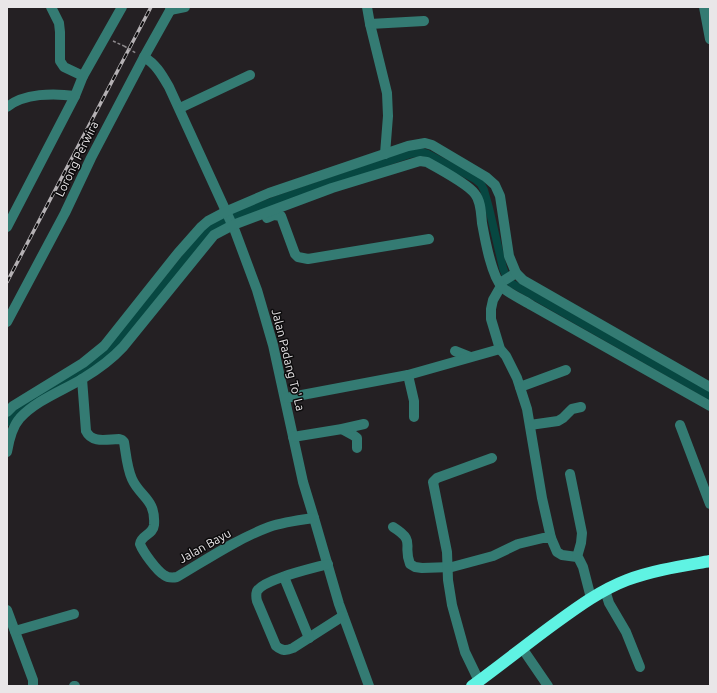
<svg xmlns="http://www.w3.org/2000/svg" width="717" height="693" font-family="Ubuntu,sans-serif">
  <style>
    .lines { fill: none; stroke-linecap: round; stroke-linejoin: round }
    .canal { stroke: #074741; stroke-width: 8 }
    .path { stroke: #8d898c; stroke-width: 1.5; stroke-dasharray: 3 2; stroke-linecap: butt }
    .minor { stroke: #347b73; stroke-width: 10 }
    .highway { stroke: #5ff3e3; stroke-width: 12 }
    .rail-casing { stroke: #b5b1b4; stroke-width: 3.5 }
    .rail { stroke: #0c0b0c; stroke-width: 2; stroke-dasharray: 6; stroke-linecap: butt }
    .path-bridge { stroke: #8d898c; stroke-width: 1.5; stroke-dasharray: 3 2; stroke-linecap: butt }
    .labels { text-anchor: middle; stroke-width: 3; stroke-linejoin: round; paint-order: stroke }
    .street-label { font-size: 12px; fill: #e9e6e8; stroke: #0c0b0c }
  </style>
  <rect width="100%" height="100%" fill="#242023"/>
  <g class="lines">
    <!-- canal -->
    <path class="canal" d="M 7,422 C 18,402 74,376 95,363 L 104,356 L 149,303 L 208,230 L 240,214 L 279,199 L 410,154 L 422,152 L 428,154 L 475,179 L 481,184 L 484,190 L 489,208 L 503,268 L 506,276 L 511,283 L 710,396"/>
    <!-- path -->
    <path class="path" d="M 113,41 L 124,46"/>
    <!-- minor -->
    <g class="minor">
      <path d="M 51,7 L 59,23 L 60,32 L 60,61 L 64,67 L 83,76"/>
      <path d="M 367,7 L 370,24 L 387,93 L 388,116 L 385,154"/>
      <path d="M 704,7 L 710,39"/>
      <path d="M 170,10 L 185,7"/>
      <path d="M 370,24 L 424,21"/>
      <path d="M 144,57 C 156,64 162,75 169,87 L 235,231 L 257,290 L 273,345 L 303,482 L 314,518 L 339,604 L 369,686"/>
      <path d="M 7,107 C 24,93 54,93 75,96"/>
      <path d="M 180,108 L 250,75"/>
      <path d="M 267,218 L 274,215 L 281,216 L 295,254 L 298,257 L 308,259 L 429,239"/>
      <path d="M 7,227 L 75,96 L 83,76 L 122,7"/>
      <path d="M 500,283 L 516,273"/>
      <path d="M 501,286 L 493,300 L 491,309 L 491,319 L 500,349 L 506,356 L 517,378 L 527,409 L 542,498 L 551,538 L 557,552 L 562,555 L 577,557 L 579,559 L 583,567 L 591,598"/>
      <path d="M 7,322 L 65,213 L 91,158 L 144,57 L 172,7"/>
      <path d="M 455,351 L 470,357"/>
      <path d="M 408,375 L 414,401 L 414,417"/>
      <path d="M 82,379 L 86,431 C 92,444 108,439 119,439 L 122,440 L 124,442 C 126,454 127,468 132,479 C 140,497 156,499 154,525 C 153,535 141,535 140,544 C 143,552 157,571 164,575 C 168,578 172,578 177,577 C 206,560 237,539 269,527 C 283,522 299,520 314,518"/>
      <path d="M 520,387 L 566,370"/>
      <path d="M 286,398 L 408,375 L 500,349"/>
      <path d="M 7,412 L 13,406 L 83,363 L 104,346 L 178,253 L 201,227 L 208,221 L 227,211 L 269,193 L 408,146 L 425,143 L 432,145 L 486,177 L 495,185 L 500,196 L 509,256 L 516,273 L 523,280 L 710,387"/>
      <path d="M 530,425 L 558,421 L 563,418 L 572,409 L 581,407"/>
      <path d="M 680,425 L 710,504"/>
      <path d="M 342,429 L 353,435 L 357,438 L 357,448"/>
      <path d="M 293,437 L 342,429 L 364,424"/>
      <path d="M 7,452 C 9,440 12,427 20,418 C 37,400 62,391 82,379 C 97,370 111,360 123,347 L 214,235 L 233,225 L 332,188 L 420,161 L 427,162 C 438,168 469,185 475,194 C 481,201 481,214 482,223 C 485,239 491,275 502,287 C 509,294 522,299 531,305 L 710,406"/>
      <path d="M 570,474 L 582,533 L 581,543 L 577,557"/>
      <path d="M 393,527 C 417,542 402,544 410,564 L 415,567 L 422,568 L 452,567 L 493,556 L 518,544 L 543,538 L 551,538"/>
      <path d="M 328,564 C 314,568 264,579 257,591 C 256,594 256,597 257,601 L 276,646 C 282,651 286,651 293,648 L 343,616"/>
      <path d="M 284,577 L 309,638"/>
      <path d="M 605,590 L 609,603 L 626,632 L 640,667"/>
      <path d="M 7,610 L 33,680 L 33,686"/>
      <path d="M 15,631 L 74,614"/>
      <path d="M 522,648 L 548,686"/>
      <path d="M 479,681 L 465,652 L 452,605 L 448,580 L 447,552 L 433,482 L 437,478 L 492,458"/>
      <path d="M 74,686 L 75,686"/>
    </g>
    <!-- highway -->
    <path class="highway" d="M 472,686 C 501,665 528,643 557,622 C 579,606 601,590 627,580 C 654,570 682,566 710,561"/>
    <defs>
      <path id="rail" d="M 7,282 L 151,7"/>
    </defs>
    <!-- rail casing -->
    <use href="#rail" class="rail-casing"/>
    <!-- rail -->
    <use href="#rail" class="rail"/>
    <!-- path-bridge -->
    <path class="path-bridge" d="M 124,46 L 136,53"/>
  </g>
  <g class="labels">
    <!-- street labels -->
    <g class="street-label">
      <text transform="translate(77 159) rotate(-64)" y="4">Lorong Perwira</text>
      <text transform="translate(288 360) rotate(76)" y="4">Jalan Padang To' La</text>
      <text transform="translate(205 546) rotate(-29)" y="4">Jalan Bayu</text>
    </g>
  </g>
  <!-- border -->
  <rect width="717" height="693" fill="none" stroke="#e9e6e8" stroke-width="16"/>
</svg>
